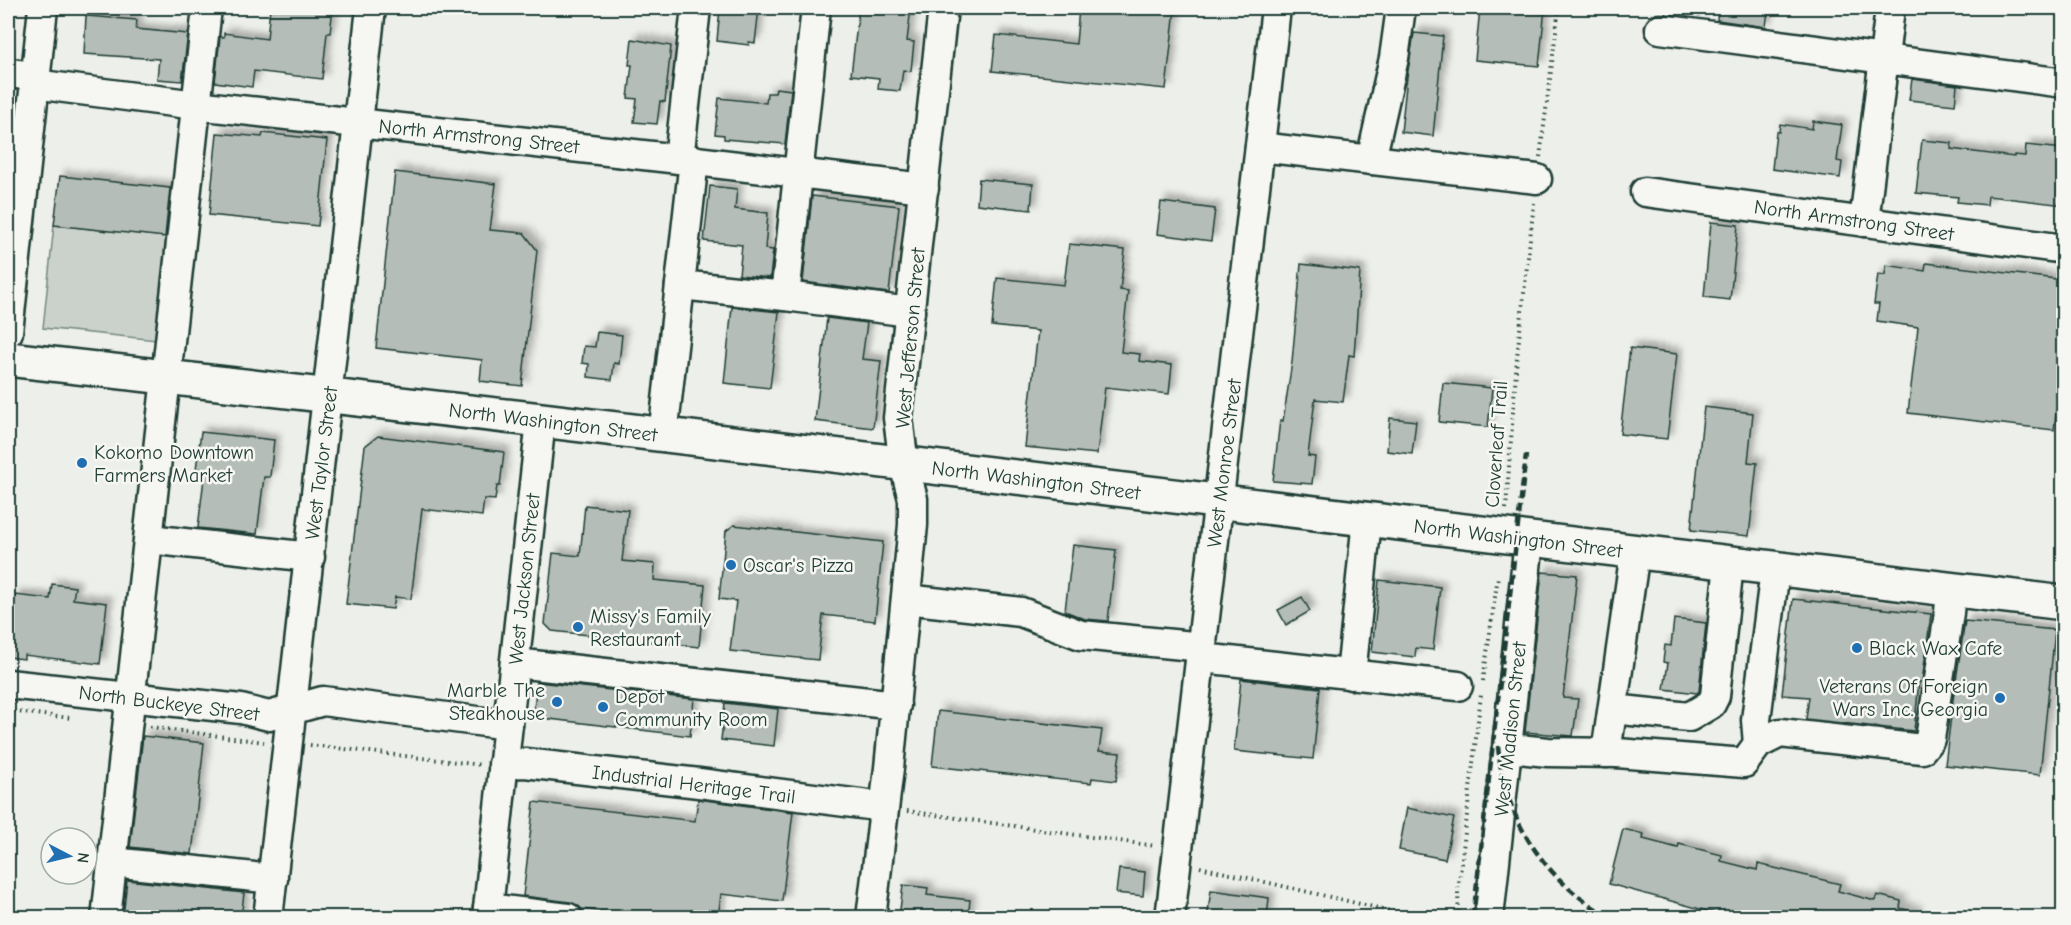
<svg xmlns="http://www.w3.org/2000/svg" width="2071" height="925" font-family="'Comic Neue',sans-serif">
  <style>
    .green { fill: #cbd2cc; stroke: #758880; stroke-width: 1.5 }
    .building { fill: #b4bdb8; stroke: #1f3d34; stroke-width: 1.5; filter: url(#shadow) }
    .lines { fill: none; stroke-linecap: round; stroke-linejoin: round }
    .minor-casing { stroke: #1f3d34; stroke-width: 33 }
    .major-casing { stroke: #1f3d34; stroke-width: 38 }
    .path { stroke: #1f3d34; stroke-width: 4; stroke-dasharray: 1.5 4.5; stroke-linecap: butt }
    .minor { stroke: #f6f6f2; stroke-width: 28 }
    .major { stroke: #f6f6f2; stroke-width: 33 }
    .rail { stroke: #1f3d34; stroke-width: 4.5; stroke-dasharray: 9 4.5; stroke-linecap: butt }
    .poi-dot { fill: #1f6fb2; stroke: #f6f6f2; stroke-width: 2 }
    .labels { text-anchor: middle; stroke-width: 5; stroke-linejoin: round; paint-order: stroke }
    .street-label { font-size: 20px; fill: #1f3d34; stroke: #f6f6f2 }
    .poi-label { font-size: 20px; fill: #1f3d34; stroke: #f6f6f2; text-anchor: start }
  </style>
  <defs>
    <filter id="shadow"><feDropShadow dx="5.5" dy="-5.5" stdDeviation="3" flood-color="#0004"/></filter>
  </defs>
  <rect width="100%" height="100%" fill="#edefea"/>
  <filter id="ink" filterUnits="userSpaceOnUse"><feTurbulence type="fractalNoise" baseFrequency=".0167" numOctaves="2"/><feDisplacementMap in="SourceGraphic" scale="12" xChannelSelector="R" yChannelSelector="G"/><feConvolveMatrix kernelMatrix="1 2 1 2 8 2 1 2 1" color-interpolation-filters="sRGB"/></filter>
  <g filter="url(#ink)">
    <!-- green -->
    <path class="green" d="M 54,225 L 177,238 L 166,341 L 43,328 Z"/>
    <!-- building -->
    <g class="building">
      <path d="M 270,8 L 333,8 L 330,33 L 327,33 L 322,79 L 254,71 L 252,87 L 215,82 L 220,37 L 224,37 L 224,33 L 267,39 Z"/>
      <path d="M 720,8 L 759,8 L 755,43 L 749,42 L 749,45 L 717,41 Z"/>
      <path d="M 859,8 L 911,8 L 907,41 L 914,42 L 911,71 L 903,70 L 900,91 L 878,89 L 879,78 L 851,75 Z"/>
      <path d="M 1079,8 L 1175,9 L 1166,89 L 992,71 L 996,35 L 1076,44 Z"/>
      <path d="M 1480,8 L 1545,8 L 1539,66 L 1475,60 Z"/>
      <path d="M 1718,8 L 1768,10 L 1766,27 L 1717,20 Z"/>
      <path d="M 86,16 L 137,20 L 136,29 L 188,34 L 182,81 L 157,79 L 159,59 L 84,54 Z"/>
      <path d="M 1414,33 L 1443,36 L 1433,136 L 1401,132 L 1407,77 Z"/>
      <path d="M 632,39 L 671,46 L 665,102 L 660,101 L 657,124 L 634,122 L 637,99 L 628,98 L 632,65 L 629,65 Z"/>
      <path d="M 1912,79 L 1957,85 L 1955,105 L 1909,100 Z"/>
      <path d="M 776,88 L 791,90 L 785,144 L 724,139 L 724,135 L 715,134 L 719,98 L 766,103 L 767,93 L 775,93 Z"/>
      <path d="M 1813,121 L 1842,125 L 1837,161 L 1842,162 L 1840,178 L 1772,169 L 1776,132 L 1779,132 L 1780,124 L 1812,129 Z"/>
      <path d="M 217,133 L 262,137 L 263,133 L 327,140 L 318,226 L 209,215 Z"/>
      <path d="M 1922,140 L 1952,143 L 1951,149 L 2014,157 L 2014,155 L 2025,156 L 2026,145 L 2064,149 L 2064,205 L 1988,196 L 1987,205 L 1957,202 L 1958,197 L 1916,193 Z"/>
      <path d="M 395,172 L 496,184 L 490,230 L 524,233 L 537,250 L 522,386 L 480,381 L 482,360 L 376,348 Z"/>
      <path d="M 60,176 L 170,188 L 165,237 L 54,225 Z"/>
      <path d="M 979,179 L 1033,184 L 1031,210 L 977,204 Z"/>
      <path d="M 710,186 L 737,189 L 735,209 L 768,213 L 765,249 L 773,250 L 770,278 L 739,275 L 742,245 L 704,241 Z"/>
      <path d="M 812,196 L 899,206 L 889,293 L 803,282 Z"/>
      <path d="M 1161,202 L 1215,209 L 1211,241 L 1157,234 Z"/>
      <path d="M 1711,222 L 1738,225 L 1730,300 L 1704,297 Z"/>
      <path d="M 1069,244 L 1125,250 L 1120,290 L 1128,291 L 1121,352 L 1140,354 L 1139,361 L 1172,365 L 1169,394 L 1105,387 L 1097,454 L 1025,447 L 1038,331 L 992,326 L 997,278 L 1064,285 Z"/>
      <path d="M 1926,263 L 2064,280 L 2064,348 L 2054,430 L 1908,413 L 1918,327 L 1877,321 L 1879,304 L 1874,304 L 1878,274 L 1885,275 L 1886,265 L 1925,271 Z"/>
      <path d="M 1301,264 L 1360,271 L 1354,356 L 1349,355 L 1343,402 L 1315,399 L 1308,456 L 1315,457 L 1312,484 L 1273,481 L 1280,420 L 1283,421 L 1292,362 Z"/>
      <path d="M 732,307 L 779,312 L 770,388 L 724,383 Z"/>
      <path d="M 827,318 L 867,323 L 862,359 L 881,361 L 873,428 L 815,421 Z"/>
      <path d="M 597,332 L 622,335 L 619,364 L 614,363 L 612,380 L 588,377 L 589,364 L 582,363 L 584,346 L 595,347 Z"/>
      <path d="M 1630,348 L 1677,354 L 1667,439 L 1620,434 Z"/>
      <path d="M 1443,383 L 1492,388 L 1488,427 L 1439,422 Z"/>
      <path d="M 1704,407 L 1753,413 L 1748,462 L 1757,463 L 1749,536 L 1691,530 Z"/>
      <path d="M 1390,418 L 1416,421 L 1412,454 L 1387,451 Z"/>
      <path d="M 201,432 L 274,440 L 270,477 L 264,477 L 257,534 L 198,528 L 205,470 L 196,469 Z"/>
      <path d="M 378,436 L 504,452 L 500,486 L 497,486 L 495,500 L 484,499 L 482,516 L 422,509 L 411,599 L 395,597 L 393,609 L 346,604 L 365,446 Z"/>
      <path d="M 585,505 L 628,510 L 622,561 L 655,564 L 654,580 L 705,585 L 699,647 L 552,631 L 545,624 L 553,553 L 580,556 Z"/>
      <path d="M 734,525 L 883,542 L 875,621 L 823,615 L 818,660 L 730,651 L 736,601 L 719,599 L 726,531 Z"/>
      <path d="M 1073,545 L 1116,550 L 1108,621 L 1085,619 L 1065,611 Z"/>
      <path d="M 1542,572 L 1577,575 L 1563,698 L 1578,699 L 1573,736 L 1525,732 Z"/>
      <path d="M 1379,580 L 1440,587 L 1433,650 L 1416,648 L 1415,657 L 1372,652 Z"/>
      <path d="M 52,584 L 75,587 L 73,599 L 107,603 L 100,664 L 24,655 L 24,659 L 8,657 L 8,610 L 13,611 L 15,595 L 50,599 Z"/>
      <path d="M 1302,597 L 1310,611 L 1286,625 L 1278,610 Z"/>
      <path d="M 1793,599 L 1931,614 L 1922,682 L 1919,682 L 1914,731 L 1806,719 L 1809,697 L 1782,695 Z"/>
      <path d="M 1674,619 L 1706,623 L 1699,691 L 1697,693 L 1664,689 L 1668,663 L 1663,662 L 1665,645 L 1671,646 Z"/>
      <path d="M 1965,621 L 2055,630 L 2040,775 L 1945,765 L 1953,700 Z"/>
      <path d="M 1241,679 L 1320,688 L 1313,759 L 1234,751 Z"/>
      <path d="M 537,682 L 694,699 L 690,736 L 533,717 Z"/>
      <path d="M 725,703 L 778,709 L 774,746 L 721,740 Z"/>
      <path d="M 938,711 L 1102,730 L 1099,751 L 1120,753 L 1116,781 L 1092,778 L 1091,783 L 932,766 Z"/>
      <path d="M 143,736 L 204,743 L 192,854 L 130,847 Z"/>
      <path d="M 698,799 L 793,812 L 782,901 L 721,894 L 718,918 L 652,918 L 582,909 L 577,905 L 570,902 L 523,896 L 534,802 L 695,821 Z"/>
      <path d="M 1407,808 L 1454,818 L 1445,859 L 1399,850 Z"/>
      <path d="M 1623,829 L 1644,834 L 1643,839 L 1678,848 L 1679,844 L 1722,855 L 1721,861 L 1757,870 L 1758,864 L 1840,884 L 1838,891 L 1875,901 L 1877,895 L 1901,901 L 1900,908 L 1916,912 L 1915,918 L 1733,918 L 1609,884 Z"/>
      <path d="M 1119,869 L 1145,872 L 1143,896 L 1116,893 Z"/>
      <path d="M 127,880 L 244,893 L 241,918 L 123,918 Z"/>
      <path d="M 903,885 L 928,888 L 927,895 L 970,900 L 968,918 L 899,918 Z"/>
      <path d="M 1211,890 L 1269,898 L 1267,918 L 1207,918 Z"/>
    </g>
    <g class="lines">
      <defs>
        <g id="minor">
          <path d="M 1660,29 L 2064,83"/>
          <path d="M 8,73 L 35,76"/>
          <path d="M 34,84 L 196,105 L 679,159 L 924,188"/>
          <path d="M 1260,147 L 1537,179"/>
          <path d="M 679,159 L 696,8"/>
          <path d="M 1371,160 L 1394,58 L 1401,8"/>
          <path d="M 1645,192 L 2064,249"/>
          <path d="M 1864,222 L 1890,8"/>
          <path d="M 680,285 L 785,296 L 816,8"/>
          <path d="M 785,296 L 910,312"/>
          <path d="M 8,332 L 43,8"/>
          <path d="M 663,436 L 694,160"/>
          <path d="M 149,539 L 310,557"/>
          <path d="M 906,599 L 1021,612 L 1081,635 L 1203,647"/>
          <path d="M 1202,658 L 1458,686"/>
          <path d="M 515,663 L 896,705"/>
          <path d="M 1351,675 L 1367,520"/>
          <path d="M 8,684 L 241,709 L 269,716 L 323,701 L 508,725"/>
          <path d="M 1613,709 L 1689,717 L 1711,704 L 1715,696 L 1729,564"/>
          <path d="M 1758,744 L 1756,720 L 1775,570"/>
          <path d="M 1508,748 L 1548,752 L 1617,753 L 1744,763 L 1758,744 L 1780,733 L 1922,749 L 1930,739 L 1949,613 L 1951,589"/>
          <path d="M 1606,753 L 1635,552"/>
          <path d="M 503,764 L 525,763 L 699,783 L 884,807"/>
          <path d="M 112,862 L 273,879"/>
          <path d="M 488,908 L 568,918"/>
          <path d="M 106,918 L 207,8"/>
          <path d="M 268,918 L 371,8"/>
          <path d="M 487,918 L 541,420"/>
          <path d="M 871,918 L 889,768 L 913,525 L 913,499 L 904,465 L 898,418 L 943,8"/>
          <path d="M 1170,918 L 1276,8"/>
          <path d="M 1489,918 L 1529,540"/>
        </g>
        <path id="major" d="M 8,359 L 541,420 L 2064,603"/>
      </defs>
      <!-- minor casing -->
      <use href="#minor" class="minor-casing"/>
      <!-- major casing -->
      <use href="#major" class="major-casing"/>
      <!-- path -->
      <g class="path">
        <path d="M 1540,157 L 1559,8"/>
        <path d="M 1506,509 L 1517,357 L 1534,203"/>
        <path d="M 1483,681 L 1498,576"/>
        <path d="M 8,711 L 71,718"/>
        <path d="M 150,727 L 264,742"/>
        <path d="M 310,745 L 482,765"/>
        <path d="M 907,811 L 1155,846"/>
        <path d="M 1200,867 L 1421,918"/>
        <path d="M 1459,918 L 1458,892 L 1481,695"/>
      </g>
      <!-- minor -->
      <use href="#minor" class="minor"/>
      <!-- major -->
      <use href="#major" class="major"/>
      <!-- rail -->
      <g class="rail">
        <path d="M 1498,746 C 1504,820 1546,882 1611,918"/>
        <path d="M 1473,918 L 1526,455"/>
      </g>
    </g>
  </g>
  <!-- markers -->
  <g class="poi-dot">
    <circle cx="82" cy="463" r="6"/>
    <circle cx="731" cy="565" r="6"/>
    <circle cx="578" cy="627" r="6"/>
    <circle cx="1857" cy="648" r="6"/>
    <circle cx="2000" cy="698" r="6"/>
    <circle cx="557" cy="702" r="6"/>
    <circle cx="603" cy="707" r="6"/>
  </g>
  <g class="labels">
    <!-- street labels -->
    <g class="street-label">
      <text transform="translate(479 136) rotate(6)" y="7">North Armstrong Street</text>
      <text transform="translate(1854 220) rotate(8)" y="7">North Armstrong Street</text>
      <text transform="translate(910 338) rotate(-85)" y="7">West Jefferson Street</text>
      <text transform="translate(553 422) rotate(7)" y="7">North Washington Street</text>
      <text transform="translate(1496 444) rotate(-86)" y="7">Cloverleaf Trail</text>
      <text transform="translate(321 463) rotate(-83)" y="7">West Taylor Street</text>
      <text transform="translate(1224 463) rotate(-83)" y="7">West Monroe Street</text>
      <text transform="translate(1036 480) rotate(7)" y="7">North Washington Street</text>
      <text transform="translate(1518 538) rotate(7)" y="7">North Washington Street</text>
      <text transform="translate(524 579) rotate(-84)" y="7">West Jackson Street</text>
      <text transform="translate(169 703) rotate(7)" y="7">North Buckeye Street</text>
      <text transform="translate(1510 729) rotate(-84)" y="7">West Madison Street</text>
      <text transform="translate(694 784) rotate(7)" y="7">Industrial Heritage Trail</text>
    </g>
    <!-- poi labels -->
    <g class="poi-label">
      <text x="94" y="459">Kokomo Downtown<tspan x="94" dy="23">Farmers Market</tspan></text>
      <text x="743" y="572">Oscar's Pizza</text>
      <text x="590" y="623">Missy's Family<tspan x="590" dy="23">Restaurant</tspan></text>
      <text x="1869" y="655">Black Wax Cafe</text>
      <text x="1988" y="693" text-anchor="end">Veterans Of Foreign<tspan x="1988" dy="23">Wars Inc. Georgia</tspan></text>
      <text x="545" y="697" text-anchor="end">Marble The<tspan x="545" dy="23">Steakhouse</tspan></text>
      <text x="615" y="703">Depot<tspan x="615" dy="23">Community Room</tspan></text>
    </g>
  </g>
  <!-- margin -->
  <rect width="2071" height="925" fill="none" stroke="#f6f6f2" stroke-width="30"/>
  <rect x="15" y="15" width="2041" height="895" fill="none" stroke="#1f3d34" stroke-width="2" filter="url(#ink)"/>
  <!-- north arrow -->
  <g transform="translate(69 856) rotate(97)"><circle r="28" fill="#f6f6f2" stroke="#a0aca6" stroke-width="1.5"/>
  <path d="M0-4.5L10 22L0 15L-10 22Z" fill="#1f6fb2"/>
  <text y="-9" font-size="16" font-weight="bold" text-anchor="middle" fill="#1f3d34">N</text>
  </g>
</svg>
